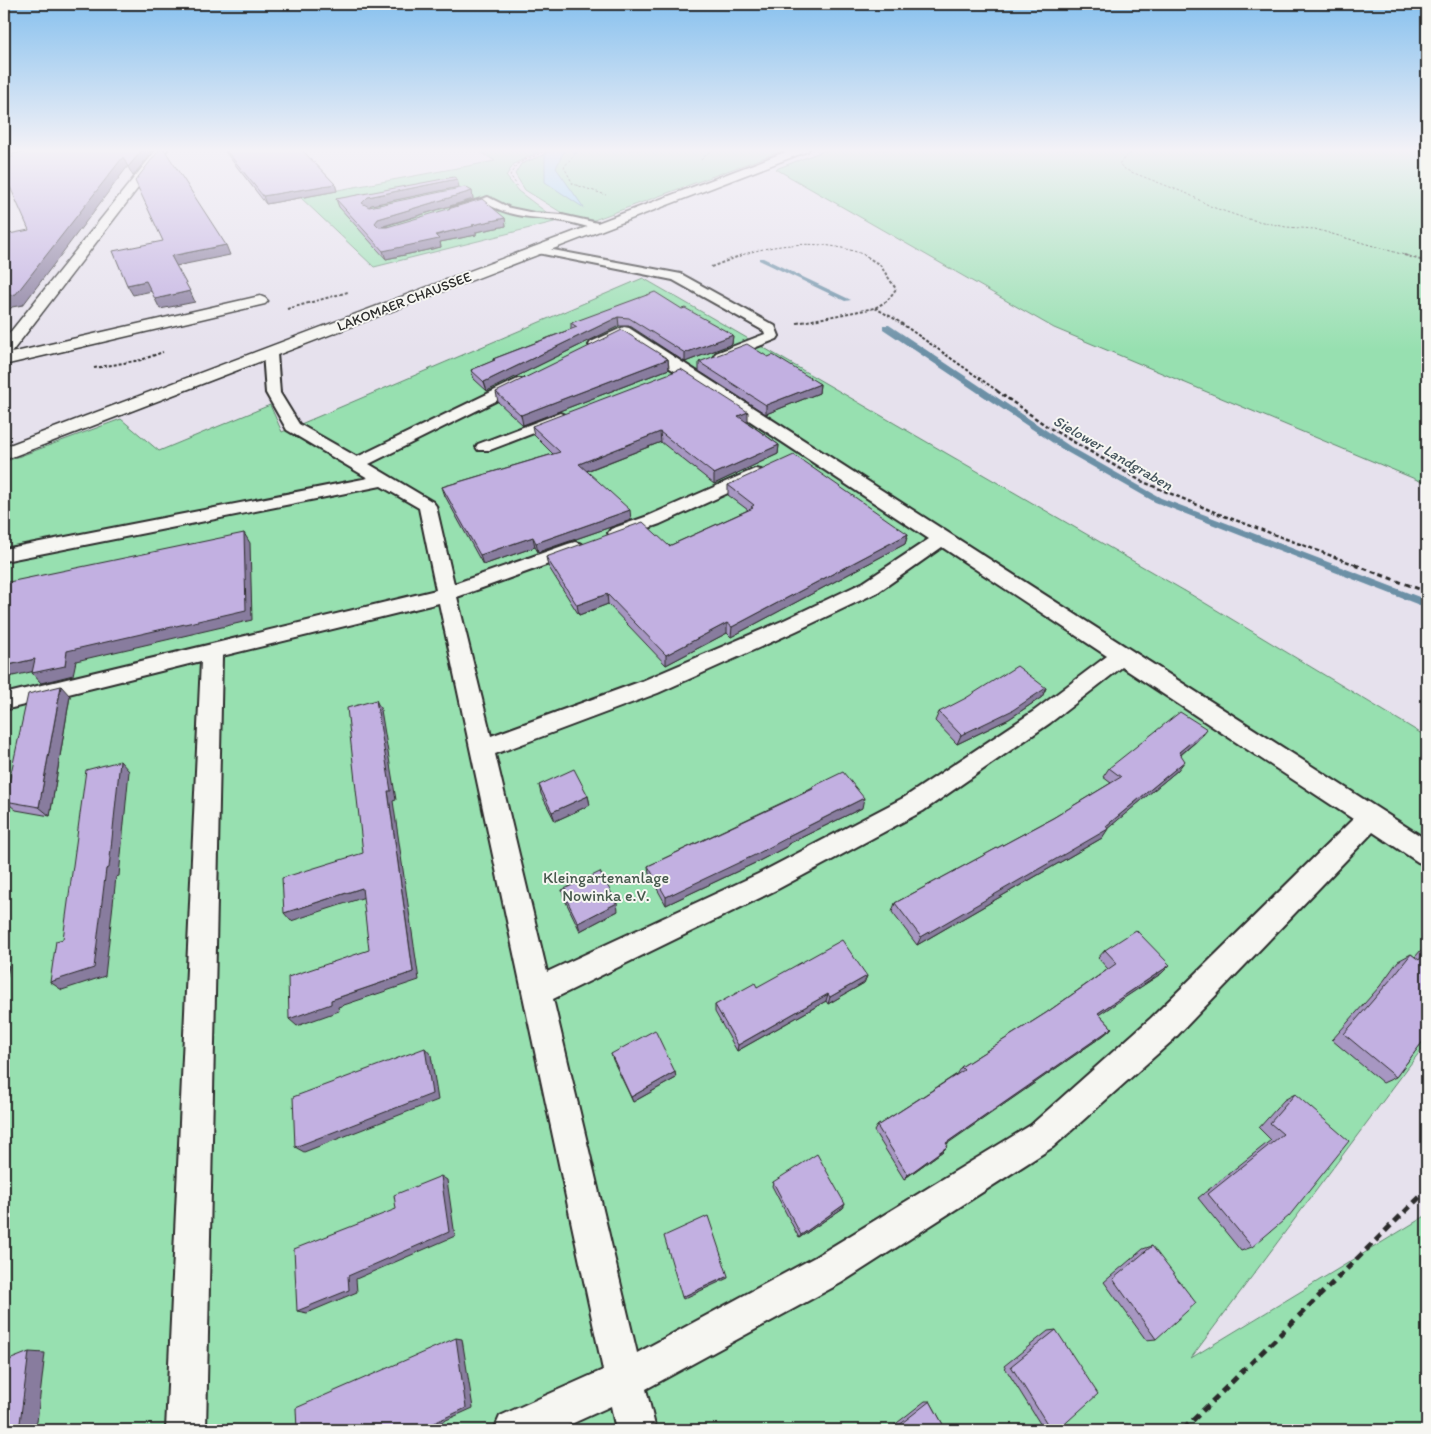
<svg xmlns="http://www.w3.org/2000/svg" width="1431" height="1434" font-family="Itim,sans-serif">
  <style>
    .green { fill: #97e0b0; stroke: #61866e }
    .water { fill: #98d4f8; stroke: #6c90a6 }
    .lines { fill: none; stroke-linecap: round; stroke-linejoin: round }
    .stream { fill: #6c90a6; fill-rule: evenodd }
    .service-casing { stroke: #2b2b2b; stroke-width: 4 }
    .minor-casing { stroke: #2b2b2b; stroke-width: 3 }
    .tertiary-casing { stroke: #2b2b2b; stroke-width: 3 }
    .path-far4 { stroke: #2b2b2b; stroke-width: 1; stroke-dasharray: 2.5 2; stroke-linecap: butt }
    .path-far3 { stroke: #2b2b2b; stroke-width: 2; stroke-dasharray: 3 2; stroke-linecap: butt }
    .path-far2 { stroke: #2b2b2b; stroke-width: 2.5; stroke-dasharray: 4 2.5; stroke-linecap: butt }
    .path-far1 { stroke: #2b2b2b; stroke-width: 3; stroke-dasharray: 5 4; stroke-linecap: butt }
    .path { stroke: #2b2b2b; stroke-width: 5; stroke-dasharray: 8 5.5; stroke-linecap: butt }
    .service { fill: #f6f6f2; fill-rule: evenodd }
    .minor { fill: #f6f6f2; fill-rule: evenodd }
    .tertiary { fill: #f6f6f2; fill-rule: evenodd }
    .wall { fill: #a797c2; stroke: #2b2b2b }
    .shaded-wall { fill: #887b9e; stroke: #2b2b2b }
    .building { fill: #c2b0e1; stroke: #2b2b2b }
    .labels { text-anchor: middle; stroke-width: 4; stroke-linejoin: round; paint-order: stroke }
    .far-street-label { font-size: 14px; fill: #2b2b2b; stroke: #f6f6f2 }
    .far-water-label { font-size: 15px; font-style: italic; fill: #46555e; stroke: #f6f6f2 }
    .park-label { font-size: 16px; fill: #46584c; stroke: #f6f6f2 }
  </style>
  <rect width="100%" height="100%" fill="#e6e1ed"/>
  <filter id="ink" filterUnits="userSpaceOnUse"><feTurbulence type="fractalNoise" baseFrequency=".02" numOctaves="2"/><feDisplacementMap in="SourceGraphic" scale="10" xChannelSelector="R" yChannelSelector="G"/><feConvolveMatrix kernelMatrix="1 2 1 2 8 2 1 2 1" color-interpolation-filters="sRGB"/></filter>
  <g filter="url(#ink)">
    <!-- green -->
    <g class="green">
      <path d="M 476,149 L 540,149 L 537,153 L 514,164 L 506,176 L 518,191 L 558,221 L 374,267 L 300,197 L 495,161 Z"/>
      <path d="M 547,149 L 787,149 L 594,220 L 567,216 L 525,190 L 515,174 L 521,164 L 543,155 Z"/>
      <path d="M 828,149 L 1427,149 L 1427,484 L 1054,328 L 776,169 Z"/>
      <path d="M 643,278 L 1190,594 L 1427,737 L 1427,1042 L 1191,1358 L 1427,1215 L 1427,1430 L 4,1430 L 4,462 L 121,419 L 159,451 L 270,405 L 282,432 Z"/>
    </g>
    <!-- water -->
    <path class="water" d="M 549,149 L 565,149 L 556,168 L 584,208 L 545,182 L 545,155 Z"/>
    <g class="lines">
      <!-- stream -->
      <g class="stream">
        <path d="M 759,258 L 763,258 L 851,300 L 845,301 L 759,260 Z"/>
        <path d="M 883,325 L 889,325 L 1071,447 L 1161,498 L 1427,600 L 1427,608 L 1155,502 L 1065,451 L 883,329 Z"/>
      </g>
      <defs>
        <g id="service">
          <path d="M 488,197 L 510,208 L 534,213 L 562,215 L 602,224 L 603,226 L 598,229 C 586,227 575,223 563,221 C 533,216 516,219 487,204 L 455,213 L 450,210 L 451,208 Z"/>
          <path d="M 537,247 L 681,274 L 775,326 L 779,336 L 777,339 L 726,359 L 716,359 L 714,356 L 716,353 L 765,334 L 764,331 L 673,280 L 533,252 L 531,250 L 533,248 Z"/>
          <path d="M 624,327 L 629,328 L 1427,840 L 1427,865 L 1418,862 L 1373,832 L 1173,1040 L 1053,1147 L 841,1283 L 646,1389 L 656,1430 L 616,1430 L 611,1406 L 558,1430 L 494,1430 L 500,1416 L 603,1370 L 439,603 L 222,656 L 206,1430 L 166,1430 L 201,661 L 4,710 L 4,694 L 436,590 L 419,508 L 381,486 L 4,561 L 4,549 L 368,478 L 287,430 L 266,393 L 263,353 L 270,349 L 277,353 L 280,393 L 299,424 L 357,457 L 518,379 L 528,379 L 530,382 L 528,385 L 369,464 L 433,502 L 436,506 L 454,584 L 568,544 L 575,542 L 582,544 L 584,548 L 582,552 L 457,597 L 491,736 L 642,681 L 782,621 L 864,582 L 929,539 L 623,337 L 596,349 L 589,345 L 591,342 ZM 942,547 L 1107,656 L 1034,711 L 905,797 L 758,874 L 547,972 L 495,754 L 658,693 L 796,631 L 878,592 ZM 1122,667 L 1353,819 L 1151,1018 L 1031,1125 L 815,1257 L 637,1353 L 553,999 L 776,890 L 923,811 L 1050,723 Z"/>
          <path d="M 560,413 L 565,415 L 568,418 L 565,421 L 490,450 L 478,450 L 476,447 L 478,444 Z"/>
          <path d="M 755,469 L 761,470 L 763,474 L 761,478 L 660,524 L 617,539 L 611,537 L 608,533 L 611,529 L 648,516 Z"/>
        </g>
        <path id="minor" d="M 157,149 L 168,149 L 11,353 L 260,296 L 265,298 L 268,301 L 265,304 L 4,365 L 4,340 Z"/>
        <path id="tertiary" d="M 793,149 L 809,149 L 808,151 L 4,460 L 4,447 Z"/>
      </defs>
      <!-- service casing -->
      <use href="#service" class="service-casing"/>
      <!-- minor casing -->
      <use href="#minor" class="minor-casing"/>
      <!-- tertiary casing -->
      <use href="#tertiary" class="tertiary-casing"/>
      <!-- path-far4 -->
      <g class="path-far4">
        <path d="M 579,149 L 564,167 L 573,184 L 606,195"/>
        <path d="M 1139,149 L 1126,156 L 1119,164 L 1126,170 L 1188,194 L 1212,207 L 1244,218 L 1286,227 L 1315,229 L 1408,256"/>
        <path d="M 1423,149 L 1427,150"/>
        <path d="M 701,160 L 712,149"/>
        <path d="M 518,187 L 510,175 L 517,164 L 541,153 L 545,149"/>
        <path d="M 739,256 C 778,242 828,239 867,256"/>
      </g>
      <!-- path-far3 -->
      <g class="path-far3">
        <path d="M 1404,255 L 1427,262"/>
        <path d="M 711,267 L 742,255"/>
        <path d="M 875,308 L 895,319 L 999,392"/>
        <path d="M 287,309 L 348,292"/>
        <path d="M 797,323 L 875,308 L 887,301 L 896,289 L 880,265 L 864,255"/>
        <path d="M 94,368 L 141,360 L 163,352"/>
      </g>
      <!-- path-far2 -->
      <path class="path-far2" d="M 997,391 L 1048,427 L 1141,481 L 1219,514 L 1359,566"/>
      <!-- path-far1 -->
      <path class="path-far1" d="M 1355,565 L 1427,592"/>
      <!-- path -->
      <path class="path" d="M 1183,1430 L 1427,1190"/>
      <!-- service -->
      <use href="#service" class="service"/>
      <!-- minor -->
      <use href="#minor" class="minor"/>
      <!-- tertiary -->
      <use href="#tertiary" class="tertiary"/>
    </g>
    <!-- wall -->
    <g class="wall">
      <path d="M 223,149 L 301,149 L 335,184 L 337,191 L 266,204 Z"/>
      <path d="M 459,187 L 371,205 L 369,207 L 472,191 L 473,199 L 382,227 L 505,218 L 506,226 L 476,232 L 476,235 L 440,242 L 441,247 L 386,259 L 339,207 L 336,199 Z"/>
      <path d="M 682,309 L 733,335 L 732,344 L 685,362 L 630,326 L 619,326 L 487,391 L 474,379 L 471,370 L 493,361 L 493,359 L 571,329 L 571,323 Z"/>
      <path d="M 768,357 L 820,384 L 819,393 L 766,414 L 699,371 L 699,362 Z"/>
      <path d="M 668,359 L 669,369 L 523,425 L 498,402 L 496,392 Z"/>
      <path d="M 748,421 L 747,422 L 779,445 L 778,454 L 714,484 L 661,442 L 587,471 L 631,520 L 538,552 L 535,547 L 483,565 L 445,496 L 442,487 L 553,454 L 534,435 L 532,426 Z"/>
      <path d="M 728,485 L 908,534 L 905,544 L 731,637 L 727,633 L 666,665 L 608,604 L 579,615 L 548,566 L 546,557 L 669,546 L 748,510 L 728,495 Z"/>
      <path d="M 1046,688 L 1042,697 L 1009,719 L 957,744 L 935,721 L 939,712 Z"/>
      <path d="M 70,696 L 50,816 L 16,810 L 5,801 Z"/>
      <path d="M 1199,739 L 1181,755 L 1178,770 L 1108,828 L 1102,838 L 917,945 L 892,912 L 895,903 L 1053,818 L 1111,783 L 1103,777 L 1109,768 Z"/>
      <path d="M 539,785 L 588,796 L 590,805 L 555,821 L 541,794 Z"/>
      <path d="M 812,787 L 862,808 L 788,844 L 788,846 L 755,863 L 666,905 L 649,874 L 648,866 L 811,789 Z"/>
      <path d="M 562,890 L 618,911 L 580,931 L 564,898 Z"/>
      <path d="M 1427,943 L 1427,1036 L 1396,1077 L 1383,1083 L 1332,1040 L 1380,986 L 1398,961 L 1411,954 L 1415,957 Z"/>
      <path d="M 1105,950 L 1170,965 L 1162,973 L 1099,1014 L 1112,1028 L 1104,1035 L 946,1144 L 948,1146 L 943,1151 L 904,1179 L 874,1131 L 877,1126 L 957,1074 L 957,1073 L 961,1067 L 1046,1013 L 1108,969 L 1098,958 Z"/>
      <path d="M 867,976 L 864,983 L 828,1004 L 826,1001 L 737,1051 L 715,1012 L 715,1005 L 757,987 Z"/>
      <path d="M 611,1054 L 675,1072 L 676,1078 L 633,1102 L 613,1060 Z"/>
      <path d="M 1295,1094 L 1252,1247 L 1241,1251 L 1198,1198 L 1271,1140 L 1259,1128 L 1284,1100 Z"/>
      <path d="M 773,1182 L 845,1204 L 843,1208 L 799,1238 L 772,1186 Z"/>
      <path d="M 1152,1246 L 1156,1339 L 1146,1340 L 1104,1282 L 1143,1249 Z"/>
      <path d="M 1056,1330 L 1058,1430 L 1044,1430 L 1004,1366 L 1048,1331 Z"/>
      <path d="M 925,1401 L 930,1401 L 946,1430 L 888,1430 Z"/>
    </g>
    <!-- shaded-wall -->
    <g class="shaded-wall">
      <path d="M 143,149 L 154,149 L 133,176 L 128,167 Z"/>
      <path d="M 123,157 L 128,166 L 23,305 L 12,307 L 4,316 L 4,298 Z"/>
      <path d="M 457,179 L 459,187 L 371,205 L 364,211 L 362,203 L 368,197 Z"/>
      <path d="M 335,184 L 337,191 L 266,204 L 263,196 Z"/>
      <path d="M 472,191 L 473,199 L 380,227 L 377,231 L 375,223 L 378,219 Z"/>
      <path d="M 505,218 L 506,226 L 476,232 L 476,235 L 440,242 L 441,247 L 386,259 L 383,251 L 472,225 Z"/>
      <path d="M 226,245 L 230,255 L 176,266 L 171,256 Z"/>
      <path d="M 146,281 L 152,291 L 133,295 L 127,285 Z"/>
      <path d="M 190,291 L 195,302 L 160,309 L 155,299 Z"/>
      <path d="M 618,317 L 619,326 L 487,391 L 484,382 Z"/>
      <path d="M 733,335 L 732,344 L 685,362 L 685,353 Z"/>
      <path d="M 668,359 L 669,369 L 523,425 L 521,415 Z"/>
      <path d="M 820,384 L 819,393 L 766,414 L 766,405 Z"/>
      <path d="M 748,412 L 748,421 L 738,425 L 738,416 Z"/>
      <path d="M 660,432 L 661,442 L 581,473 L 579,464 Z"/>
      <path d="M 779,445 L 778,454 L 714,484 L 714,474 Z"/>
      <path d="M 630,510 L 631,520 L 538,552 L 536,543 Z"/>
      <path d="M 244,533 L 250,543 L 252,620 L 76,661 L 73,675 L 41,683 L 32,673 L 67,651 Z"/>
      <path d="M 908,534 L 905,544 L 731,637 L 732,627 Z"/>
      <path d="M 533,537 L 535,547 L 483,565 L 480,555 Z"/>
      <path d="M 607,594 L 608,604 L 579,615 L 577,605 Z"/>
      <path d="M 727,623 L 727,633 L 666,665 L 666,655 Z"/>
      <path d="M 35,659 L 44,669 L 4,678 L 4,666 Z"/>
      <path d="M 61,686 L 70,696 L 50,816 L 39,807 Z"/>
      <path d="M 1046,688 L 1042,697 L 1009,719 L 957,744 L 961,735 Z"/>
      <path d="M 376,700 L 381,710 L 396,800 L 393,801 L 419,980 L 338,1007 L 339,1011 L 297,1026 L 289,1019 L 331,1000 L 413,972 L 388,791 Z"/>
      <path d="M 1207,729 L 1199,739 L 1172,762 L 1179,752 Z"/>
      <path d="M 120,761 L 129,771 L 119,876 L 116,877 L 105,976 L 62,990 L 50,982 L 106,869 Z"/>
      <path d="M 1185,761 L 1178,770 L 1106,830 L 1108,829 L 1102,838 L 917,945 L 921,937 L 1106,826 Z"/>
      <path d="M 588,796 L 590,805 L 555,821 L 552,812 Z"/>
      <path d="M 864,798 L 862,808 L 788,844 L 788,846 L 755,863 L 666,905 L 666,897 Z"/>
      <path d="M 362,888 L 368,896 L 291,921 L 284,913 Z"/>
      <path d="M 617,903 L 618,911 L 580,931 L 578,923 Z"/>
      <path d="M 4,963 L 9,966 L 4,991 Z"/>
      <path d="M 1170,965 L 1162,973 L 1091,1020 L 1098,1013 Z"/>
      <path d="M 867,976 L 864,983 L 828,1004 L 830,997 Z"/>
      <path d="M 828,994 L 826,1001 L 737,1051 L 738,1045 Z"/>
      <path d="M 1112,1028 L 1104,1035 L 941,1148 L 946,1143 Z"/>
      <path d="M 425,1048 L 431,1055 L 438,1100 L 304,1152 L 295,1147 Z"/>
      <path d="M 675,1072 L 676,1078 L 633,1102 L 631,1097 Z"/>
      <path d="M 948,1146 L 943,1151 L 904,1179 L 908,1175 Z"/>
      <path d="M 441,1176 L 447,1180 L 455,1236 L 356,1279 L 357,1292 L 307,1313 L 297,1311 L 348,1276 Z"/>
      <path d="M 845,1204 L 843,1208 L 799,1238 L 801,1235 Z"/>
      <path d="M 728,1276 L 728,1278 L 683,1299 L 682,1297 Z"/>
      <path d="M 456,1338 L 462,1339 L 473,1408 L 424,1430 L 419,1430 Z"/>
      <path d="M 29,1352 L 45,1353 L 37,1422 L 19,1430 L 4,1430 Z"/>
    </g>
    <!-- building -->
    <g class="building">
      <path d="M 46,149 L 143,149 L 128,167 L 123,157 L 16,294 L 5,296 L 4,298 L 4,235 L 29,230 L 4,173 L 4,158 L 13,157 L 12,154 Z"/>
      <path d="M 160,149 L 164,149 L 226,245 L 171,256 L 190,291 L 155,299 L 146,281 L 127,285 L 113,251 L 163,241 L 135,181 Z"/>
      <path d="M 225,149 L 301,149 L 335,184 L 263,196 Z"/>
      <path d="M 454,177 L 457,179 L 368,197 L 362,203 L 369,207 L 465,187 L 472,191 L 378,219 L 375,223 L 379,227 L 387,227 L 482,199 L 505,218 L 472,225 L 474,226 L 435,235 L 439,239 L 383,251 L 336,199 Z"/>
      <path d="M 655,292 L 682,309 L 685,308 L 733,335 L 685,353 L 629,318 L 618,317 L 484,382 L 471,370 L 495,360 L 493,359 L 577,327 L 571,323 Z"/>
      <path d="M 622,330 L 668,359 L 521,415 L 496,392 Z"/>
      <path d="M 747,344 L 768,357 L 773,355 L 820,384 L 766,405 L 699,362 Z"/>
      <path d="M 681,369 L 748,412 L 738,416 L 779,445 L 714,474 L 660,432 L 579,464 L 630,510 L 536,543 L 533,537 L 480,555 L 442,487 L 560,452 L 532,426 Z"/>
      <path d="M 794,455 L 908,534 L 732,627 L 727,623 L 666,655 L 607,594 L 577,605 L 546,557 L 643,522 L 669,546 L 753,508 L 751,507 L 754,505 L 728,485 Z"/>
      <path d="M 244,533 L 246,610 L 67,651 L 65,666 L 32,673 L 35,659 L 4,666 L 4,583 Z"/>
      <path d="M 1017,666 L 1046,688 L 1013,710 L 961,735 L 939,712 L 966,698 Z"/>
      <path d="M 61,686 L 39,807 L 5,801 L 28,694 Z"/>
      <path d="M 376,700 L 391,791 L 388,791 L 413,972 L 331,1000 L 331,1004 L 289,1019 L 288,977 L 369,950 L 362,888 L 284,913 L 282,878 L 363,853 L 347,708 Z"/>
      <path d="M 1180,712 L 1207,729 L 1179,752 L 1185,761 L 1106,826 L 1108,829 L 921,937 L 895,903 L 1053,818 L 1121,777 L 1109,768 Z"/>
      <path d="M 120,761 L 109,868 L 106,869 L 94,968 L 50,982 L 56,941 L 63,939 L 86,770 Z"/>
      <path d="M 574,769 L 588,796 L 552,812 L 539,785 Z"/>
      <path d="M 843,772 L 864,798 L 788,836 L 789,837 L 755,855 L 666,897 L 648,866 L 813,789 L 812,787 Z"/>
      <path d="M 600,872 L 617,903 L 578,923 L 562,890 Z"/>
      <path d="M 1136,930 L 1170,965 L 1098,1013 L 1112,1028 L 946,1143 L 948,1146 L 908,1175 L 877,1126 L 964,1070 L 961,1067 L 1046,1013 L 1117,963 L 1105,950 Z"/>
      <path d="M 842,940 L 867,976 L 830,997 L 828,994 L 738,1045 L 715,1005 L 755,983 L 757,987 Z"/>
      <path d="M 1427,950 L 1427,1036 L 1396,1077 L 1344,1034 L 1392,978 L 1411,954 L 1419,960 Z"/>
      <path d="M 655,1030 L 675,1072 L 631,1097 L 611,1054 Z"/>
      <path d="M 425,1048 L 432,1094 L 295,1147 L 293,1097 Z"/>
      <path d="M 1295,1094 L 1349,1141 L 1289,1216 L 1252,1247 L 1208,1194 L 1283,1134 L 1270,1123 Z"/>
      <path d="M 817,1154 L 845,1204 L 801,1235 L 773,1182 Z"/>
      <path d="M 441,1176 L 449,1232 L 348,1276 L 349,1290 L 297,1311 L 294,1249 L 396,1209 L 394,1195 Z"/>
      <path d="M 708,1216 L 728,1276 L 682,1297 L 664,1236 Z"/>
      <path d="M 1152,1246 L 1196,1303 L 1156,1339 L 1113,1279 Z"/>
      <path d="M 1056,1330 L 1098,1394 L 1058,1430 L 1051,1430 L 1011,1366 Z"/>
      <path d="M 456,1338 L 466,1408 L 419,1430 L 297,1430 L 296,1408 Z"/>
      <path d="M 29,1352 L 20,1423 L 4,1430 L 4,1362 Z"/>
      <path d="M 930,1401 L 946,1430 L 893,1430 Z"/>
    </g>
  </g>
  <!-- sky -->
  <linearGradient id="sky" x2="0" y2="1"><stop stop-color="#88c1ee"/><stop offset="0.43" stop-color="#f4f2f7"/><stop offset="1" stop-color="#f4f2f7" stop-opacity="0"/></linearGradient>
  <rect width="1431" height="350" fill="url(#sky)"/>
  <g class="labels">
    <!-- far-street labels -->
    <g class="far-street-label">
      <text transform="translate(404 301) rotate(-21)" y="5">LAKOMAER CHAUSSEE</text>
    </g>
    <!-- far-water labels -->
    <g class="far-water-label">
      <text transform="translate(1113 453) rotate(30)" y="5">Sielower Landgraben</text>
    </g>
    <!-- park labels -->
    <g class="park-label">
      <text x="606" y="883">Kleingartenanlage<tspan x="606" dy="18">Nowinka e.V.</tspan></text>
    </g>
  </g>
  <!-- margin -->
  <rect width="1431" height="1434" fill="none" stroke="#f6f6f2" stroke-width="20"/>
  <rect x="10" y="10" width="1411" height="1414" fill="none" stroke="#2b2b2b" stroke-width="2" filter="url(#ink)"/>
</svg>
